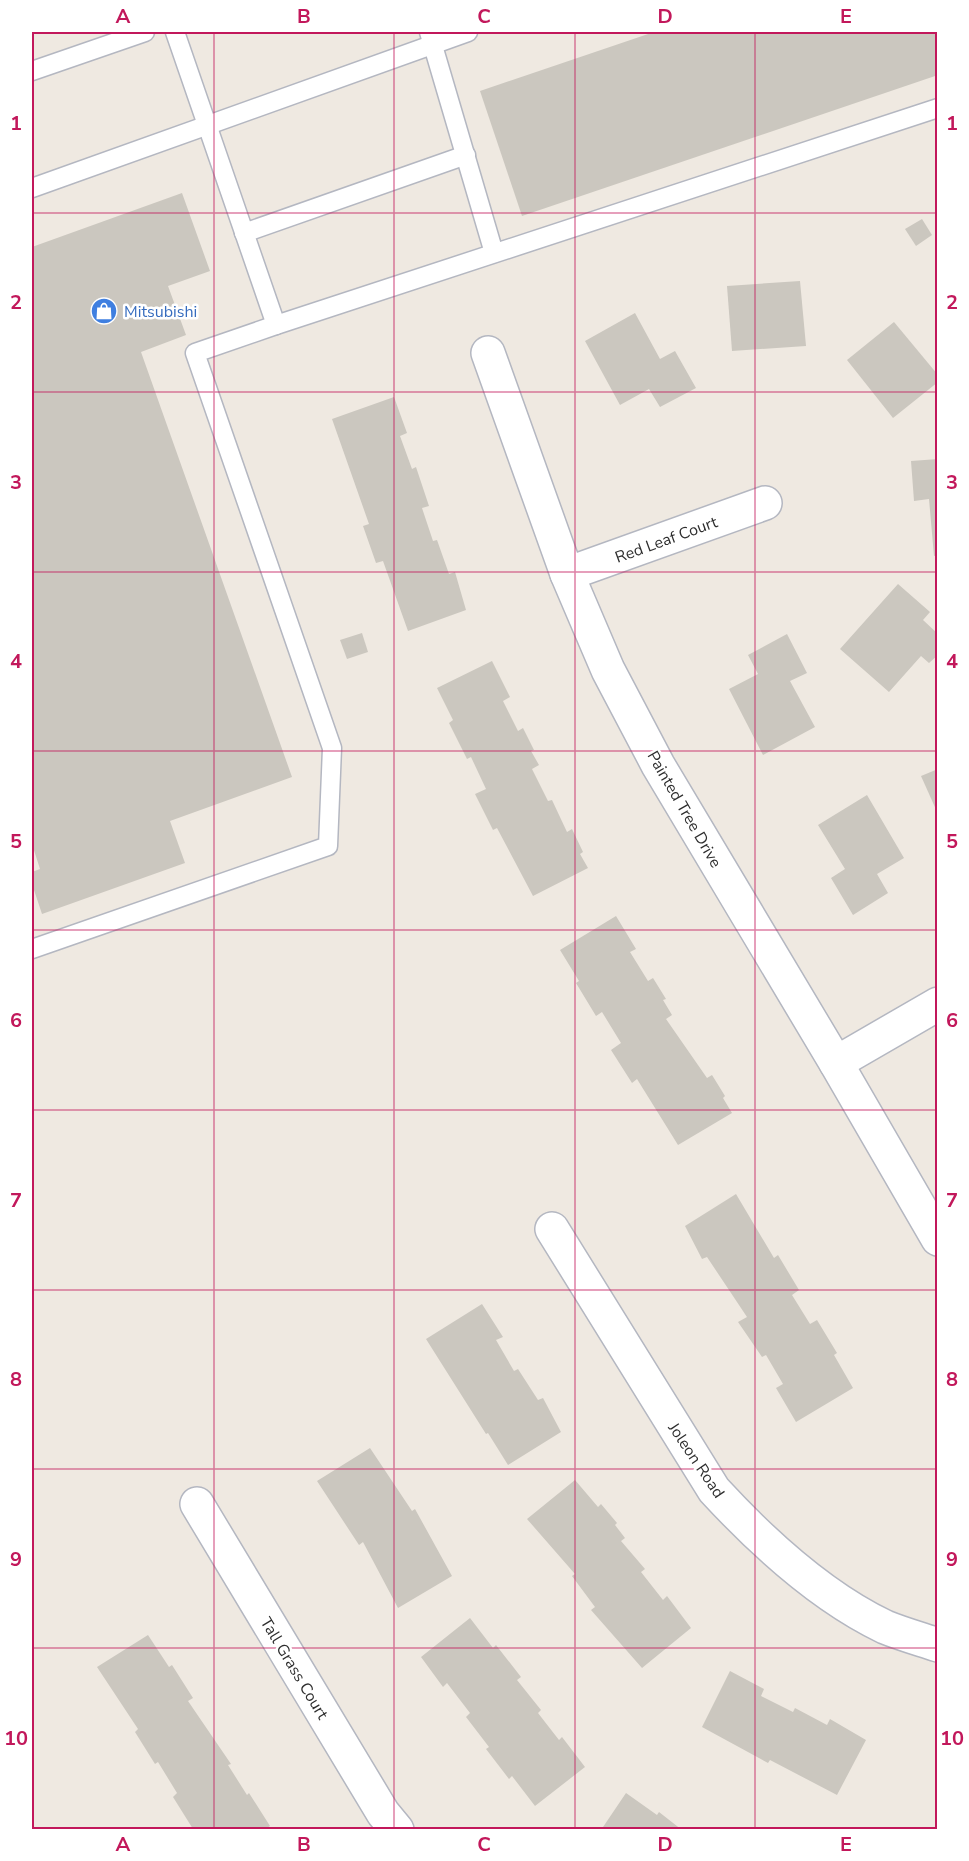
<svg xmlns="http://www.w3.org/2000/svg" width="969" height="1861" font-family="'Nunito Sans',sans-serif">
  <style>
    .building { fill: #cbc7bf }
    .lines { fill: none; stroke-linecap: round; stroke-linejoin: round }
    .service-casing { stroke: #b4b7c1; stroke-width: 21 }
    .minor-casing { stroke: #b4b7c1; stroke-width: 36 }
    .service { stroke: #fff; stroke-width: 18 }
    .minor { stroke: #fff; stroke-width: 33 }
    .grid { fill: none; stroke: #c2185b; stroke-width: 1.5; stroke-opacity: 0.55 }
    .labels { text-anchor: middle; stroke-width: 5; stroke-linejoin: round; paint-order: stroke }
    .shop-label { font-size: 16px; fill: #366cbe; stroke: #fff; text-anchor: start }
    .street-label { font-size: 16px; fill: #2e2e2e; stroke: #fff }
    .neatline { fill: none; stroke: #c2185b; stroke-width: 2 }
    .grid-label { font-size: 20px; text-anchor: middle; font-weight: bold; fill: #c2185b }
  </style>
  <rect width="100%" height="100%" fill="#efe9e1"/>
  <!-- building -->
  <g class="building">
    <path d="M 654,32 L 938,32 L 938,75 L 522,216 L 480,91 Z"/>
    <path d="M 182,193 L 210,271 L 168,286 L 186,335 L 141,352 L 292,777 L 170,821 L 185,863 L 42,914 L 32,884 L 32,872 L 40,869 L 32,844 L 32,247 Z"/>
    <path d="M 922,219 L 932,235 L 916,246 L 905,229 Z"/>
    <path d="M 800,281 L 806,346 L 732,351 L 727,286 Z"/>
    <path d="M 635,313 L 660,359 L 675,351 L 696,388 L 660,407 L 649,389 L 620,405 L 585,341 Z"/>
    <path d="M 894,322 L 938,375 L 938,382 L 893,418 L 847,360 Z"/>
    <path d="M 394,397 L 407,433 L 400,436 L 412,469 L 416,467 L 429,506 L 422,508 L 433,541 L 437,540 L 449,574 L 455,572 L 466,610 L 408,631 L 383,561 L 376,563 L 363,526 L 369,524 L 332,419 Z"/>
    <path d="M 938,459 L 938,555 L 934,556 L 929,499 L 914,501 L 911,461 Z"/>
    <path d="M 898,584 L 930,612 L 923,620 L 938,634 L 938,655 L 929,663 L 921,656 L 889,692 L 840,649 Z"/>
    <path d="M 362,633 L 368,652 L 347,659 L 340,640 Z"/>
    <path d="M 787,634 L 807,673 L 790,681 L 815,727 L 763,755 L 729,689 L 758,674 L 748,655 Z"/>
    <path d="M 492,661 L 510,697 L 503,701 L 518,731 L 523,728 L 534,750 L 531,751 L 539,765 L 532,769 L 548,801 L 552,800 L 567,832 L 572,829 L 583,852 L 580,854 L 588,868 L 533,896 L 497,828 L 493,830 L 475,794 L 486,789 L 471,757 L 467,759 L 449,723 L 453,720 L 437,688 Z"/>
    <path d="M 938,769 L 938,814 L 921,776 Z"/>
    <path d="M 867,795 L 904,858 L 877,874 L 888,893 L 853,915 L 831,878 L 845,869 L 818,825 Z"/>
    <path d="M 616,916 L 636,949 L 630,952 L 648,981 L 653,978 L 666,999 L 663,1000 L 672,1015 L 666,1019 L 707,1078 L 712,1075 L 725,1096 L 723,1098 L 732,1113 L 678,1145 L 637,1079 L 632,1083 L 611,1050 L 621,1043 L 602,1012 L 596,1016 L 576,983 L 579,981 L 560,950 Z"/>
    <path d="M 736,1194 L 774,1258 L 778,1255 L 799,1290 L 792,1295 L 810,1324 L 817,1320 L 837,1353 L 834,1355 L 853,1388 L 796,1422 L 776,1388 L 783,1384 L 766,1355 L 762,1357 L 738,1322 L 747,1317 L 707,1257 L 702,1259 L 685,1226 Z"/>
    <path d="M 482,1304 L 503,1337 L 496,1340 L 514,1371 L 518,1369 L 538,1400 L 543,1398 L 561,1432 L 508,1465 L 488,1433 L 486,1434 L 426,1339 Z"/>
    <path d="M 370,1448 L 412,1511 L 415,1509 L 452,1576 L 398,1608 L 363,1542 L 359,1545 L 317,1481 Z"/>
    <path d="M 575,1480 L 598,1507 L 601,1504 L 617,1523 L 615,1525 L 625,1538 L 621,1541 L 645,1569 L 641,1572 L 663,1600 L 667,1596 L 691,1628 L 642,1668 L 591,1610 L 595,1607 L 572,1576 L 575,1574 L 527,1519 Z"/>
    <path d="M 470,1618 L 493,1648 L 496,1645 L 521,1677 L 517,1680 L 541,1710 L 538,1713 L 559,1740 L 562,1737 L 585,1767 L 535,1806 L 512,1776 L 509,1779 L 486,1749 L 489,1747 L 466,1717 L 470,1713 L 447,1683 L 443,1687 L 421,1657 Z"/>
    <path d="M 148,1635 L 169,1667 L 172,1665 L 193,1698 L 188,1701 L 231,1764 L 228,1765 L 247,1795 L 249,1793 L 270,1826 L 264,1830 L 198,1830 L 196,1827 L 193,1829 L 173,1797 L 177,1793 L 158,1762 L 155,1764 L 135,1732 L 138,1729 L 97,1667 Z"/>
    <path d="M 730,1671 L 764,1689 L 761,1696 L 793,1712 L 795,1708 L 827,1725 L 830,1719 L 866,1740 L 837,1795 L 770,1760 L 768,1763 L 702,1727 Z"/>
    <path d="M 626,1793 L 657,1815 L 659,1812 L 682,1830 L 601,1830 Z"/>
  </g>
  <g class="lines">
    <defs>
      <g id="service">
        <path d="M 175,32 L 276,325"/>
        <path d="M 429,32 L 494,253"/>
        <path d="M 32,71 L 145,32"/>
        <path d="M 32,188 L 468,32"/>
        <path d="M 244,233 L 466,155"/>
        <path d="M 32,949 L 328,846 L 332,748 L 195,353 L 276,325 L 938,108"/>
      </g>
      <g id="minor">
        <path d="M 488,353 L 567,574 L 608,670 L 658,765 L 836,1063 L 938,1239"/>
        <path d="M 567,574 L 765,503"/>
        <path d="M 836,1063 L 938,1004"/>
        <path d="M 552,1229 L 714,1490 C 761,1541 822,1597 885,1627 C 902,1634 920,1639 938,1645"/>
        <path d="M 197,1504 L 383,1813 L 397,1830"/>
      </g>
    </defs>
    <!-- service casing -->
    <use href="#service" class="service-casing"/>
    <!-- minor casing -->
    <use href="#minor" class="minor-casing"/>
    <!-- service -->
    <use href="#service" class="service"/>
    <!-- minor -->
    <use href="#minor" class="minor"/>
  </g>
  <!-- grid -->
  <path class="grid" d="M 214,32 L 214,1830M 394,32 L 394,1830M 575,32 L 575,1830M 755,32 L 755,1830M 32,213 L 938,213M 32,392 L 938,392M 32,572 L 938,572M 32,751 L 938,751M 32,930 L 938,930M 32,1110 L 938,1110M 32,1290 L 938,1290M 32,1469 L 938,1469M 32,1648 L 938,1648"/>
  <!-- icons -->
  <defs>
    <symbol id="shop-disc" viewBox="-11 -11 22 22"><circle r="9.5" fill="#3f7fe0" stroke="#fff"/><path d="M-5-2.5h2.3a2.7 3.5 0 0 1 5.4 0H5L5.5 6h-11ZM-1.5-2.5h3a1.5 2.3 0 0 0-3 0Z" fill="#fff"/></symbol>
  </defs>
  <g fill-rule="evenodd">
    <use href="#shop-disc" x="89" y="296" width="30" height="30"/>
  </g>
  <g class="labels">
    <!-- shop labels -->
    <g class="shop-label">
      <text x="124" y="317">Mitsubishi</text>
    </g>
    <!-- street labels -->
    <g class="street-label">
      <text transform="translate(666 539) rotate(-20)" y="6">Red Leaf Court</text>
      <text transform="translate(685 809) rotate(60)" y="6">Painted Tree Drive</text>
      <text transform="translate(697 1460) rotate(56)" y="6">Joleon Road</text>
      <text transform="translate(295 1668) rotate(59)" y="6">Tall Grass Court</text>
    </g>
  </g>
  <!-- border -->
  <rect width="969" height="1861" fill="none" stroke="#ffffff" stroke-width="66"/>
  <rect x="33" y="33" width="903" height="1795" class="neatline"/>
  <g class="grid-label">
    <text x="123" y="23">A</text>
    <text x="304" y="23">B</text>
    <text x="484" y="23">C</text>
    <text x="665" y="23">D</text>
    <text x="846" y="23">E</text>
    <text x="16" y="130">1</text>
    <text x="952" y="130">1</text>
    <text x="16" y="309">2</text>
    <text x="952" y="309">2</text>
    <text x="16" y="489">3</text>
    <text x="952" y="489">3</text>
    <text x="16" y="668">4</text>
    <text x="952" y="668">4</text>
    <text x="16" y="848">5</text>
    <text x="952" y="848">5</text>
    <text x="16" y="1027">6</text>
    <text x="952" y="1027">6</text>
    <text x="16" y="1207">7</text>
    <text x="952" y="1207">7</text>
    <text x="16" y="1386">8</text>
    <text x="952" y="1386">8</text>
    <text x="16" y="1566">9</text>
    <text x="952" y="1566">9</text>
    <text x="16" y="1745">10</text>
    <text x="952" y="1745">10</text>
    <text x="123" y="1851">A</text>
    <text x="304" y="1851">B</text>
    <text x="484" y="1851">C</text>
    <text x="665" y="1851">D</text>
    <text x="846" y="1851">E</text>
  </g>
</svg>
